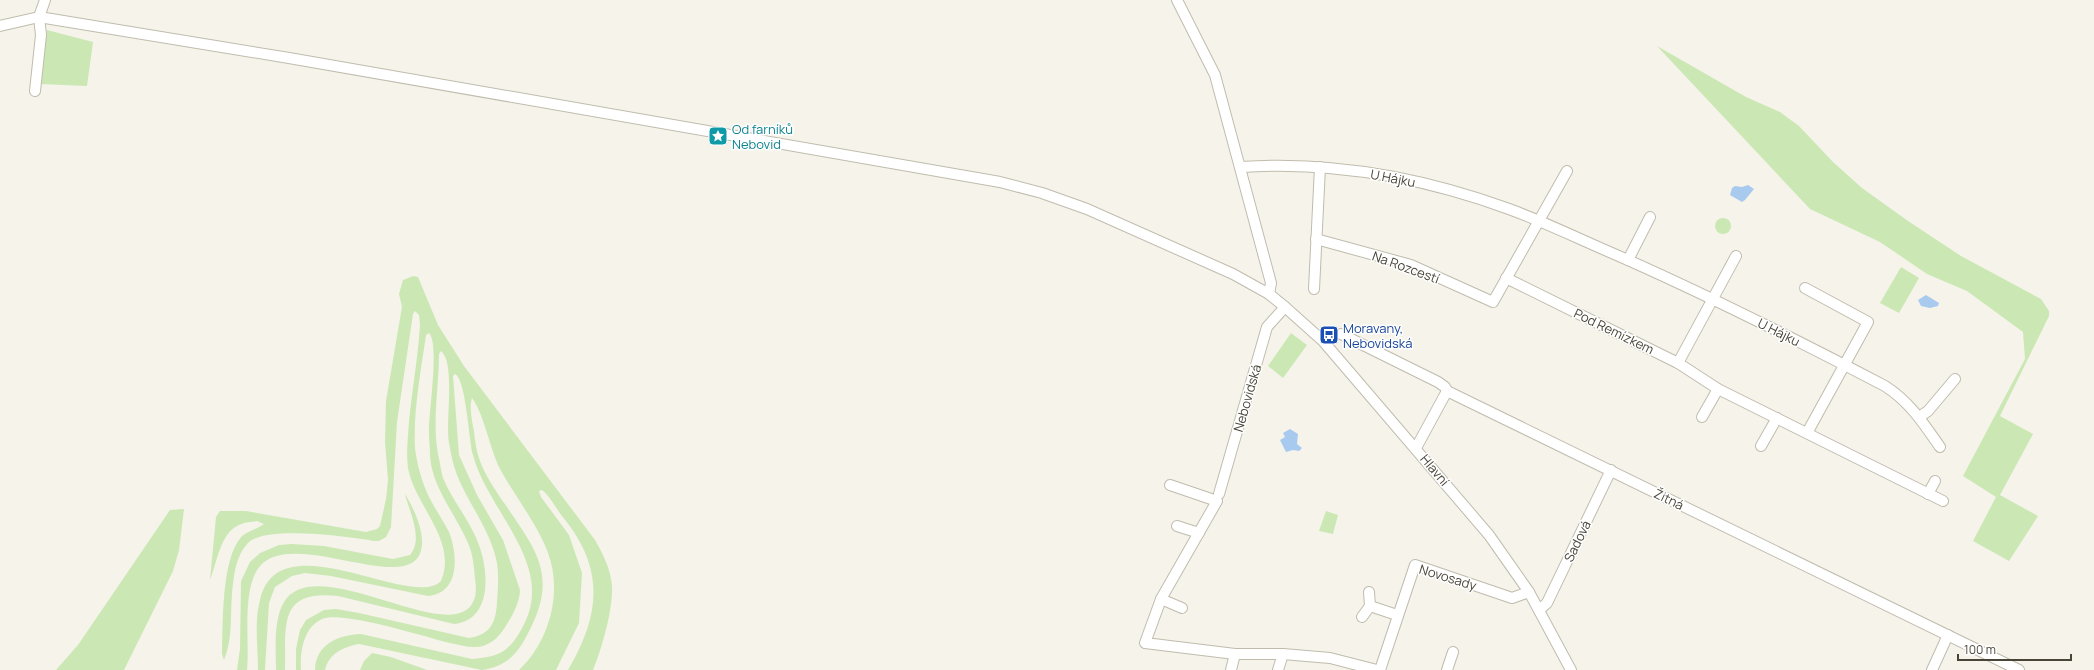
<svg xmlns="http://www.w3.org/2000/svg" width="2094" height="670" font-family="Manrope,sans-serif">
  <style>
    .green { fill: #cbe8b4 }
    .water { fill: #a9caef }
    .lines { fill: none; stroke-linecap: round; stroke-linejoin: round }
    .minor-casing { stroke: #c0bcad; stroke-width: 12 }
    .minor { stroke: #fff; stroke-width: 10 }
    .labels { text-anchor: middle; stroke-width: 3; stroke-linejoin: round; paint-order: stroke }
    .culture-label { font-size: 13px; fill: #0d838f; stroke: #fff; text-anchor: start }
    .street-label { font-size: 13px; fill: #494438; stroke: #fff }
    .transit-label { font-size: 13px; fill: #164399; stroke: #fff; text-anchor: start }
  </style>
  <rect width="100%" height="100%" fill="#f5f3ea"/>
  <!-- green -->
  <g class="green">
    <path d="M 47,30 L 93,42 L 87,86 L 40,84 Z"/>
    <path d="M 1657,46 L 1746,97 L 1780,112 L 1799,126 L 1833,162 L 1862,188 L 1908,221 L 1961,256 L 2041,299 L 2049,311 L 2049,316 L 2000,416 L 2033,434 L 2000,495 L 2038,516 L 2009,561 L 1973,541 L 1996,497 L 1963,476 L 2025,359 L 2023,332 L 1967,291 L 1927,274 L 1880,242 L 1810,209 Z"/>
    <circle cx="1723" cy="226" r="8"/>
    <path d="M 1901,267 L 1919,278 L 1899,313 L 1880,303 Z"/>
    <path d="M 413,276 L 418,277 L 438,325 L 464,366 L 595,540 C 603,554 611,570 612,586 C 613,610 602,648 593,670 L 568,670 C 601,614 605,568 562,516 C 556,508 549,495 542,490 L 539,491 L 541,497 L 569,535 L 582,573 L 579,623 L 556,670 L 519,670 C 549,642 563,593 548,553 C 537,523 515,497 500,469 C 490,449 484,414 472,398 C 469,406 472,422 474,431 C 475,441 476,451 480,461 C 485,475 494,488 502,500 C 537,551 560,576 526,637 C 516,656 504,667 482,670 L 359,644 C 344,647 329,653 325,670 L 315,670 C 316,644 338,635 361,634 L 472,659 C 498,657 508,653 521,630 C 559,566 488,513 473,455 C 469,441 466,379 455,374 L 453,376 L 459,455 L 477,495 L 503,540 L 520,590 C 520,601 513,615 507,624 C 501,634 495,642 483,646 C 472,649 460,645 450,643 C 425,637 342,610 322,619 C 303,628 300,652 301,670 L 296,670 L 296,649 L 300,630 L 306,620 L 324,610 L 336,609 L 359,613 L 469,638 C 490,635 496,623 497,602 C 498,589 499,576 497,563 C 491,531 469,505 457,475 C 453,465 451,454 449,443 C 445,423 456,363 441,351 L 439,354 C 439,387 432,422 438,454 C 440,462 441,471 443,478 C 453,502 472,523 480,548 C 489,575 491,620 454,624 L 338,596 C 278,590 286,624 285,670 L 276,670 C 276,649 273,621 284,602 C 316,550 451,648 473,602 C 477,595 476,586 475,579 C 474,567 473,554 468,543 C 456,515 431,486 430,455 C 430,448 429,441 429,434 C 428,415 440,344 429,333 L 426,335 C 421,371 413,411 415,448 C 417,465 422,482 429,497 C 435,509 443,520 449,532 C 458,555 460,593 428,596 L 331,576 L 305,573 L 292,576 L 275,587 L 269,603 L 265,670 L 258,670 C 258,647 254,622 260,600 C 278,519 412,611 441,581 C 458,541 415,506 408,468 C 406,453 408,437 409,422 C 412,390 418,358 420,325 L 419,315 L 415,311 L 413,314 L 397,422 L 391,527 L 386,537 L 379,541 L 374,541 C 350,537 265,525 248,543 C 235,557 234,576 232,594 C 230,617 233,638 224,660 L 222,654 C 223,625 221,558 242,536 C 248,531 257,529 264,524 L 257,521 C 251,522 244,522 239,525 C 220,533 217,563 210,580 L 216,517 L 220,511 L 246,511 L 366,532 L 377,529 L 380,526 L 386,499 L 388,480 L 385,442 L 386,401 L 402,307 L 399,294 L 403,280 Z"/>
    <path d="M 1291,333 L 1307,345 L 1283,378 L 1268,366 Z"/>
    <path d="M 405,494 C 414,509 423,528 422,545 C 417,602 295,526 260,566 C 241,589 250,641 247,670 L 237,670 L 240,649 L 241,581 L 250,562 L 260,553 L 279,545 L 292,544 L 324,546 L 393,559 L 410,555 C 424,539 409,511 405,494 Z"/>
    <path d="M 184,509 L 179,550 L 173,571 L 124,670 L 56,670 L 78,645 L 170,510 Z"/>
    <path d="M 1326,511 L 1338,515 L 1333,534 L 1319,531 Z"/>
    <path d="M 372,653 L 391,657 L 427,670 L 360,670 L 364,661 Z"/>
  </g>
  <!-- water -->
  <g class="water">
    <path d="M 1748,185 L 1754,189 L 1745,200 L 1742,202 L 1730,195 L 1732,188 L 1735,186 L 1742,187 Z"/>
    <path d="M 1926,295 L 1939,303 L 1938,306 L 1930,308 L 1921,306 L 1918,300 Z"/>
    <path d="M 1290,429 L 1298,434 L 1297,444 L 1302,448 L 1299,451 L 1293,450 L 1286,452 L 1280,440 L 1285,437 L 1283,433 Z"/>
  </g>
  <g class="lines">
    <defs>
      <g id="minor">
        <path d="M 1177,0 L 1215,75 L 1271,283 L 1269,294"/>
        <path d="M 0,26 L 39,17 L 289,58 L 1000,182 L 1042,193 L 1087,209 L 1233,274 L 1269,294 L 1285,307 L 1323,341 L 1489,535 L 1529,592 L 1571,670"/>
        <path d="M 35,91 L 41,35 L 39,17 L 45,0"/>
        <path d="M 1241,167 C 1332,161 1424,178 1509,209 C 1542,221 1573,236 1605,250 C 1700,291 1793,338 1885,386 C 1910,402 1924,424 1940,447"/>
        <path d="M 1316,239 L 1411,265 L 1493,302 L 1567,171"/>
        <path d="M 1628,260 L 1650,217"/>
        <path d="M 1506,278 L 1678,363 L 1718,389 L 1943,501"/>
        <path d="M 1805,288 L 1868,322 L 1807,433"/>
        <path d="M 1314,289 L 1320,167"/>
        <path d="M 1341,334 L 1438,382 L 1445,387 L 1447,391"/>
        <path d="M 1678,363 L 1736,256"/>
        <path d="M 1702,417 L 1718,389"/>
        <path d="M 1919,417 L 1928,411 L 1955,379"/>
        <path d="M 1761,446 L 1777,418"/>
        <path d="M 1416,448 L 1447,391 L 2019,670"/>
        <path d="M 1170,485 L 1217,501 L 1161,599 L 1145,643 L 1235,654 L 1283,654 L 1330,658 L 1377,670"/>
        <path d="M 1219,494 L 1267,327 L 1285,307"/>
        <path d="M 1928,494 L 1935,481"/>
        <path d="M 1177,526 L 1199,533"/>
        <path d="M 1369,592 L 1370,606"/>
        <path d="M 1161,599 L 1182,608"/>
        <path d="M 1539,610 L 1547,603 L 1611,470"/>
        <path d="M 1362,617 L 1370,606 L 1397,615"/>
        <path d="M 1231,670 L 1235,654"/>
        <path d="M 1278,670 L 1283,654"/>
        <path d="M 1380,670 L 1415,565 L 1512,598 L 1529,592"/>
        <path d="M 1447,670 L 1453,652"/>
        <path d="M 1932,670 L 1948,635"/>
      </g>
    </defs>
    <!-- minor casing -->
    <use href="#minor" class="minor-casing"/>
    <!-- minor -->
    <use href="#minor" class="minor"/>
  </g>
  <!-- icons -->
  <defs>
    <symbol id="sight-square" viewBox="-11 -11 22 22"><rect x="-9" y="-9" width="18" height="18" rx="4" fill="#0f9aa8" stroke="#fff"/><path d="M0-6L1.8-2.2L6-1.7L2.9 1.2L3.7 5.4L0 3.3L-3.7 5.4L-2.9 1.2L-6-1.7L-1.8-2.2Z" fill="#fff"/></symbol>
    <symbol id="bus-square" viewBox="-11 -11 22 22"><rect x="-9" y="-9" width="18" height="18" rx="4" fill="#1a4fb4" stroke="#fff"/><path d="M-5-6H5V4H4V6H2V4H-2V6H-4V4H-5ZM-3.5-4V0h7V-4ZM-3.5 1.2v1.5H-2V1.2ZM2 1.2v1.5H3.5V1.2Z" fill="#fff"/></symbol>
  </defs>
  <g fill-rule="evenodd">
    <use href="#sight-square" x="707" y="125" width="22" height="22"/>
    <use href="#bus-square" x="1318" y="324" width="22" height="22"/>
  </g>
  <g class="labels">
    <!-- culture labels -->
    <g class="culture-label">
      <text x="732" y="134">Od farníků<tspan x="732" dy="15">Nebovid</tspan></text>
    </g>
    <!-- street labels -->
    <g class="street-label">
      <text transform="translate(1393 178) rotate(11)" y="5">U Hájku</text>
      <text transform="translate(1406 267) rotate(20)" y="5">Na Rozcestí</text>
      <text transform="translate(1614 331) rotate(26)" y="5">Pod Remízkem</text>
      <text transform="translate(1779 332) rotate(27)" y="5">U Hájku</text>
      <text transform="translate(1247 398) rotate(-74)" y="5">Nebovidská</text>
      <text transform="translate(1435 470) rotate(50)" y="5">Hlavní</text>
      <text transform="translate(1669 499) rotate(26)" y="5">Žitná</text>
      <text transform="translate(1577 541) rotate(-64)" y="5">Sadová</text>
      <text transform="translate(1448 577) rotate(17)" y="5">Novosady</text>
    </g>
    <!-- transit labels -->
    <g class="transit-label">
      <text x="1343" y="333">Moravany,<tspan x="1343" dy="15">Nebovidská</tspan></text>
    </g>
  </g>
  <!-- scale -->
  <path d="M1958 654v6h113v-6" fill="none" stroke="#494438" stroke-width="2"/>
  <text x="1964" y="654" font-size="12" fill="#494438" stroke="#ffffff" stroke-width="3" paint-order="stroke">100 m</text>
</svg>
